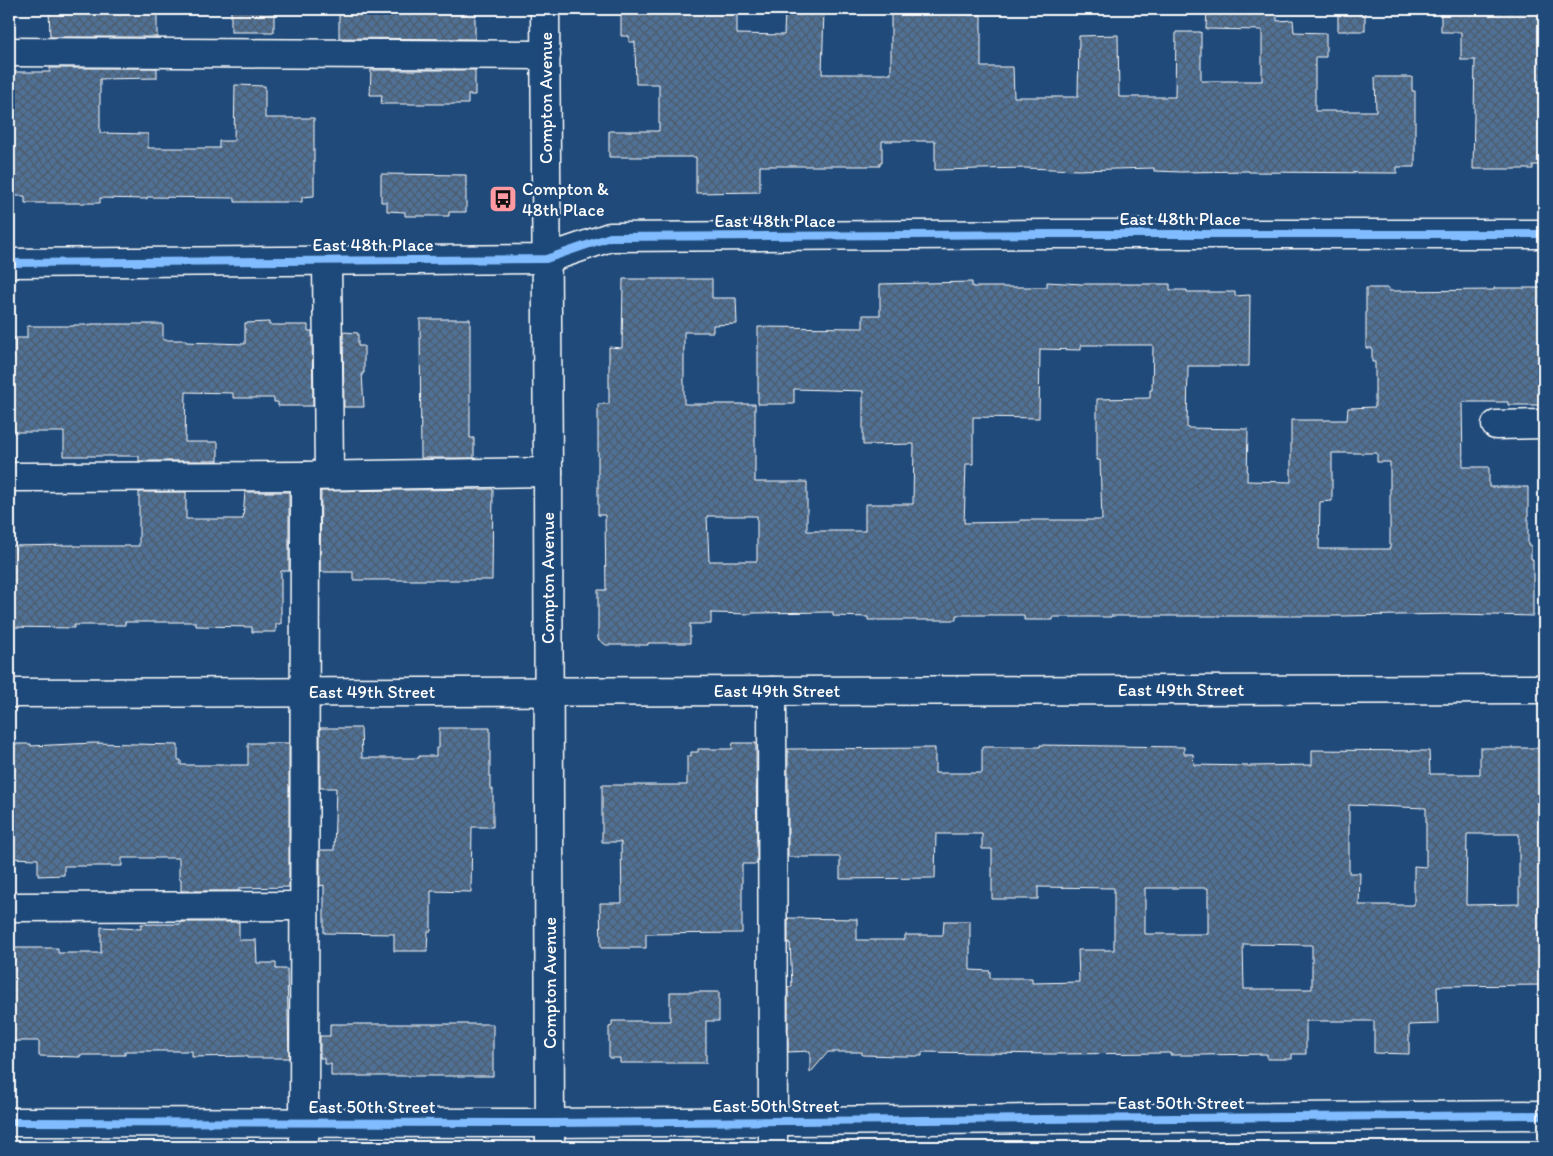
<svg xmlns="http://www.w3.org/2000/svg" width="1553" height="1156" font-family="Itim,sans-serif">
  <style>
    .building { fill: url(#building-cross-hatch); stroke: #fff; fill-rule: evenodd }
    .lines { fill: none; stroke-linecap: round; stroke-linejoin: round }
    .minor-casing { stroke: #fff; stroke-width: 31 }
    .major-casing { stroke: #fff; stroke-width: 31 }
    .minor { stroke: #1f4a7a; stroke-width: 28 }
    .major { stroke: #1f4a7a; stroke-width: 28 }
    .cycleway-casing { stroke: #1f4a7a; stroke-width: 11 }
    .cycleway { stroke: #80bcff; stroke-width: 8 }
    .labels { text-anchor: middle; stroke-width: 5; stroke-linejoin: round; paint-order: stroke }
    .street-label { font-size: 18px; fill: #fff; stroke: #1f4a7a }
    .poi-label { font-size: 18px; fill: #fff; stroke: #1f4a7a; text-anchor: start }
  </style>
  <defs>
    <pattern id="building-cross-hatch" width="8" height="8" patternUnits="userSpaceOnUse" patternTransform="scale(1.25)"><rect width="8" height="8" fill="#507197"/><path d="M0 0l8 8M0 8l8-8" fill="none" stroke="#4e5b6a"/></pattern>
  </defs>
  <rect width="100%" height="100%" fill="#1f4a7a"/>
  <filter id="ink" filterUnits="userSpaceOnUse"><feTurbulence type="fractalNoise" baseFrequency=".02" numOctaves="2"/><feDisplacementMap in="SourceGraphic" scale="10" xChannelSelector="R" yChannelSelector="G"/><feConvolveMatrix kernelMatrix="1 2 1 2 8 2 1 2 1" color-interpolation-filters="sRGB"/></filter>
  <g filter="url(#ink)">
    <!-- building -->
    <g class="building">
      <path d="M 49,9 L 157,9 L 157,37 L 50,37 Z"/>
      <rect x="231" y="9" width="43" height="23"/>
      <path d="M 339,9 L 472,9 L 475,10 L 475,39 L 339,38 Z"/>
      <path d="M 621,9 L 737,9 L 737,34 L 784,35 L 785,9 L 824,9 L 822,74 L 891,74 L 891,9 L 939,9 L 939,14 L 981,15 L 981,67 L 1013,67 L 1014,97 L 1078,97 L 1079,36 L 1118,35 L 1119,97 L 1175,97 L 1176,32 L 1201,32 L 1201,81 L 1262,81 L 1262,30 L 1206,29 L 1207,9 L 1277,9 L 1277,21 L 1293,20 L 1294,32 L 1326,33 L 1326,57 L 1315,57 L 1315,111 L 1376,111 L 1375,77 L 1412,77 L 1412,91 L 1415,91 L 1415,167 L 1397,167 L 1397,173 L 1249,172 L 1249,171 L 1181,172 L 1154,171 L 1154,168 L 1078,170 L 1025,168 L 935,170 L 935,141 L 882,141 L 882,162 L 880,162 L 880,166 L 760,166 L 760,192 L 696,193 L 696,157 L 609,157 L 609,131 L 659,131 L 659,84 L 636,84 L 635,42 L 629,42 L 629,36 L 621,36 Z"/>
      <rect x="1338" y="9" width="27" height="22"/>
      <path d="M 1441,9 L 1544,9 L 1544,165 L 1533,165 L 1533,169 L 1473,169 L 1475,60 L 1461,60 L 1461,32 L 1441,32 Z"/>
      <path d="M 50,68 L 157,68 L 157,78 L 100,79 L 100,133 L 148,134 L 148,148 L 219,148 L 219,141 L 234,141 L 235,85 L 265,86 L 265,118 L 314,118 L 314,196 L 302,197 L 302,202 L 235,202 L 235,198 L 147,197 L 147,199 L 100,198 L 100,203 L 25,203 L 25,196 L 9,196 L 9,137 L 11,137 L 10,75 L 13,75 L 13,72 L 50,72 Z"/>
      <path d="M 371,70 L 475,70 L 475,95 L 468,95 L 468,104 L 381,104 L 382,95 L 370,95 Z"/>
      <path d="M 381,174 L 466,175 L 466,212 L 449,212 L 449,216 L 405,216 L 405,212 L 387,211 L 387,202 L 381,202 Z"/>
      <path d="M 623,279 L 712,279 L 712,298 L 736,298 L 737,324 L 713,325 L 713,332 L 684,332 L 684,404 L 755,404 L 755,482 L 807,482 L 807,531 L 865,531 L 865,504 L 913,504 L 914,444 L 863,445 L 863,391 L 794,389 L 794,404 L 758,404 L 758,327 L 863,328 L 863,315 L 880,315 L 880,284 L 972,282 L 972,287 L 1047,287 L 1047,282 L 1082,284 L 1170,284 L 1170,290 L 1187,290 L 1187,292 L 1235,292 L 1235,296 L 1250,295 L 1249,366 L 1188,366 L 1187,428 L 1248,429 L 1247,481 L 1291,482 L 1291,420 L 1347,420 L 1348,408 L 1375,407 L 1375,362 L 1372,362 L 1372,348 L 1366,348 L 1366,288 L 1389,288 L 1389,291 L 1494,290 L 1494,288 L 1544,288 L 1544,405 L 1508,405 L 1508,402 L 1462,402 L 1463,467 L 1489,467 L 1489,487 L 1528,487 L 1528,545 L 1531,545 L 1531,559 L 1533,559 L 1533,616 L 1456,614 L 1342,616 L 1111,616 L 1111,617 L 1053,617 L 1053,620 L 1024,620 L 1024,615 L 956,615 L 956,620 L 868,620 L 868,617 L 833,616 L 833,612 L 752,613 L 752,614 L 711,613 L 711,624 L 690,624 L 690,643 L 648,643 L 648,645 L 606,645 L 598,639 L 598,590 L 606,590 L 605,515 L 598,515 L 598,404 L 609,404 L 609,347 L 622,348 ZM 1081,345 L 1153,345 L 1152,390 L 1150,390 L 1150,398 L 1097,399 L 1097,460 L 1100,460 L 1102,520 L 1020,520 L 1020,522 L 964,523 L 966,464 L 973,464 L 973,417 L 1039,418 L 1040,349 L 1081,350 ZM 1332,453 L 1377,453 L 1377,462 L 1390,462 L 1390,549 L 1319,549 L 1320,502 L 1332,501 ZM 707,516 L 757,516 L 757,561 L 709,561 Z"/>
      <path d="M 420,319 L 470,319 L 470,438 L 474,438 L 474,458 L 421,458 Z"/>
      <path d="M 269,322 L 269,325 L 308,325 L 308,331 L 312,331 L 313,406 L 278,406 L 278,402 L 274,402 L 274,398 L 233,398 L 233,393 L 186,392 L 185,442 L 218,442 L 218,461 L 139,461 L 139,456 L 64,456 L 64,432 L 13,432 L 12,357 L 14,357 L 14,338 L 27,338 L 27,326 L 74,326 L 74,325 L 91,325 L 91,324 L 163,324 L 163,340 L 186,340 L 186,342 L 245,344 L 245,323 Z"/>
      <path d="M 343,332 L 358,333 L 358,346 L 364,346 L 364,373 L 362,373 L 364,407 L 344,407 Z"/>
      <path d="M 493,489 L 492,580 L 353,580 L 353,572 L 320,572 L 321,491 Z"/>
      <path d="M 139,492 L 186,492 L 186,519 L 243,519 L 245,492 L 289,492 L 289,571 L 281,571 L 281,624 L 276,624 L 276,632 L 252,632 L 252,627 L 196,626 L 196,622 L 125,622 L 125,625 L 74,625 L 74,628 L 9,627 L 9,546 L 74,545 L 74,546 L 139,546 Z"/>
      <path d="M 320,728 L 361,728 L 362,758 L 419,758 L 419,756 L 436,756 L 436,748 L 439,748 L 439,728 L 490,728 L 490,789 L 493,789 L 493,827 L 472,827 L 471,892 L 431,891 L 431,931 L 428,931 L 427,951 L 394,951 L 394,934 L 324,933 L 324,885 L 320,886 L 320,850 L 334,850 L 336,788 L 320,788 Z"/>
      <path d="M 93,743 L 178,745 L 178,760 L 181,760 L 181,765 L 248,765 L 248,743 L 289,743 L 289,887 L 239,888 L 239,891 L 181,891 L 181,879 L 179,879 L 179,858 L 122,858 L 122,866 L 64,866 L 64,875 L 38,876 L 38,859 L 9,858 L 9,744 L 31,744 L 31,746 Z"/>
      <path d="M 733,743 L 756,743 L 757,864 L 742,864 L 742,933 L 646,934 L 646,948 L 601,948 L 600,903 L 622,903 L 621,842 L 602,842 L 602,785 L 687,785 L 687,756 L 691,756 L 691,752 L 698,752 L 698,749 L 732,749 Z"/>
      <path d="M 1040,745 L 1184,747 L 1184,754 L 1193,754 L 1194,765 L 1252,766 L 1312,765 L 1312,750 L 1429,751 L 1430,774 L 1480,774 L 1480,748 L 1544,748 L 1544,985 L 1437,986 L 1438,1024 L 1409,1025 L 1409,1054 L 1374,1053 L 1374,1021 L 1306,1021 L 1306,1054 L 1292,1054 L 1292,1059 L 1267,1059 L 1267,1054 L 1200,1055 L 1170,1055 L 1170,1053 L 1051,1054 L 922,1052 L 922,1056 L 900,1056 L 862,1055 L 862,1052 L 828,1052 L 810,1073 L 810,1051 L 788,1052 L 788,987 L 792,987 L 790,943 L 788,943 L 788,918 L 857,919 L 857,940 L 905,940 L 905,935 L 943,935 L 944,921 L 970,921 L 970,970 L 990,971 L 990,978 L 1032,978 L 1032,983 L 1079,982 L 1078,950 L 1114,950 L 1114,888 L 1038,887 L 1038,899 L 992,899 L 992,849 L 982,849 L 982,834 L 936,834 L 935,878 L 840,879 L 840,857 L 788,857 L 788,749 L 935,748 L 935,773 L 982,773 L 982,747 L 1040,747 ZM 1349,805 L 1426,808 L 1426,867 L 1414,866 L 1414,905 L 1359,905 L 1360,873 L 1349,873 ZM 1467,834 L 1519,834 L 1519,904 L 1466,905 ZM 1145,888 L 1208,888 L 1208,934 L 1145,934 ZM 1243,944 L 1312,945 L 1312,989 L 1244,989 Z"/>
      <path d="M 181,922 L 239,922 L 239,940 L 256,940 L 257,963 L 276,963 L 276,969 L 287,969 L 289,1058 L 247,1058 L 247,1056 L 192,1057 L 192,1051 L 125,1051 L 125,1055 L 80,1055 L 80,1057 L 39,1056 L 39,1041 L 9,1041 L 9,948 L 58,948 L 58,953 L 101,953 L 101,927 L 141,929 L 141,924 L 181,924 Z"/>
      <path d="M 670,992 L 719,992 L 719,1021 L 706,1021 L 706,1063 L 620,1063 L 620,1058 L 609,1058 L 609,1027 L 612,1026 L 612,1021 L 670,1021 Z"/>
      <path d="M 330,1024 L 493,1024 L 493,1076 L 331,1076 L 331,1064 L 324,1064 L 324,1058 L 320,1058 L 320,1036 L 330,1036 Z"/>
    </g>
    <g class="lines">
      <defs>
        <g id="minor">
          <path d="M 9,52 L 546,55"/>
          <path d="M 327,260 L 329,475"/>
          <path d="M 9,263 L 546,259 L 610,237 L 1055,234 L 1544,234"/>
          <path d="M 1496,425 L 1544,424"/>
          <path d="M 9,477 L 305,476 L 548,472"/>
          <path d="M 772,691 L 773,1147"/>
          <path d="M 9,693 L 1544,689"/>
          <path d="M 9,907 L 304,906"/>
          <path d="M 9,1122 L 550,1123 L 1544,1115"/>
          <path d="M 304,1147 L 305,476"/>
        </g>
        <path id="major" d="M 545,9 L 548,472 L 550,1147"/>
      </defs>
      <!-- minor casing -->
      <use href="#minor" class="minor-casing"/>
      <!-- major casing -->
      <use href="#major" class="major-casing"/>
      <!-- minor -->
      <use href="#minor" class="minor"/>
      <!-- major -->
      <use href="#major" class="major"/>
      <defs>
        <g id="cycleway">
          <path d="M 9,263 L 546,259 L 610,237 L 1055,234 L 1544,234"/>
          <path d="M 9,1122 L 550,1123 L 1544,1115"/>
        </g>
      </defs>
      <!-- cycleway casing -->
      <use href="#cycleway" class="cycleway-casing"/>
      <!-- cycleway -->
      <use href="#cycleway" class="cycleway"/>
    </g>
  </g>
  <!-- icons -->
  <defs>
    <symbol id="bus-square" viewBox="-11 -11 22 22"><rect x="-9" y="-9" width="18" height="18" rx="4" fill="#ff9aa2" stroke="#1f4a7a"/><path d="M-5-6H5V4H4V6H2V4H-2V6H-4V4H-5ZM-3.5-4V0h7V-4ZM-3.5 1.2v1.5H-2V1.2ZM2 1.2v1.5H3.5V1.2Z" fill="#111"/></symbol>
  </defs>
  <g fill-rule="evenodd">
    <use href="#bus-square" x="487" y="183" width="32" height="32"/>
  </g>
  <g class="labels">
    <!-- street labels -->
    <g class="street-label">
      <text transform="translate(546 98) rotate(-90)" y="6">Compton Avenue</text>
      <text x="1180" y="225">East 48th Place</text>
      <text x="775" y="227">East 48th Place</text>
      <text x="373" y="251">East 48th Place</text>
      <text transform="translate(548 578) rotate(-90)" y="6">Compton Avenue</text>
      <text x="1181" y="696">East 49th Street</text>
      <text x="777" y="697">East 49th Street</text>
      <text x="372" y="698">East 49th Street</text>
      <text transform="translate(550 983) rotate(-90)" y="6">Compton Avenue</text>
      <text x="1181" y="1109">East 50th Street</text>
      <text x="776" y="1112">East 50th Street</text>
      <text x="372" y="1113">East 50th Street</text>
    </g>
    <!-- poi labels -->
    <g class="poi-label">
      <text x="522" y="195">Compton &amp;<tspan x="522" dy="21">48th Place</tspan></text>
    </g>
  </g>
  <!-- margin -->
  <rect width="1553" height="1156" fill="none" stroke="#1f4a7a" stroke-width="30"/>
  <rect x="15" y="15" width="1523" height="1126" fill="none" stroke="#fff" stroke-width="2" filter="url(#ink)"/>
</svg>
